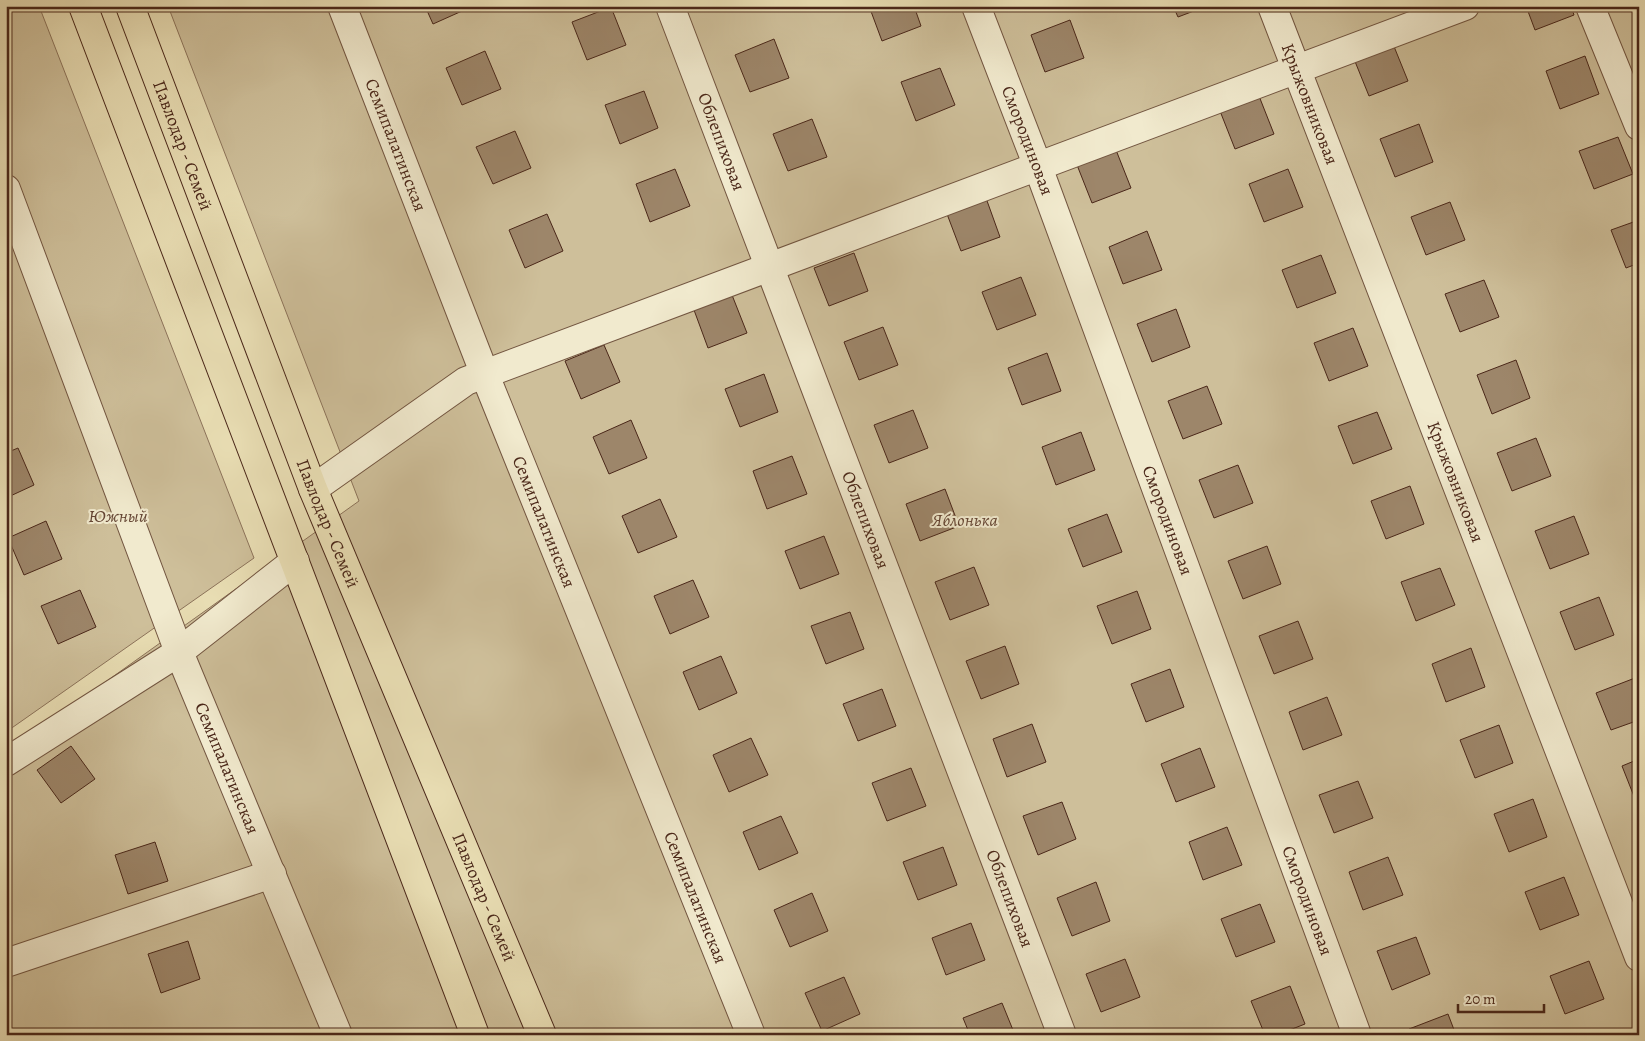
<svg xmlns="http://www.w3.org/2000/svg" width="1645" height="1041" font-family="Alegreya,serif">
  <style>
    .green { fill: #cebf9a; stroke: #8c735a }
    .building { fill: #9d866a; stroke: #4a2719 }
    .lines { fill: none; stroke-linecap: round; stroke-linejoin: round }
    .minor-casing { stroke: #725540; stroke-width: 30 }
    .highway-casing { stroke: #4a2719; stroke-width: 30 }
    .minor { stroke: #f1eace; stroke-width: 28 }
    .highway { stroke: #e9deb4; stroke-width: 28 }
    .labels { text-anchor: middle; stroke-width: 4; stroke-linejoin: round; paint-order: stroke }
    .street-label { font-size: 18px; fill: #4a2719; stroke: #f1eace }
    .park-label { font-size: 18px; font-style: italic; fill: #644533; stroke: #f1eace }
  </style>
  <rect width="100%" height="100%" fill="#e9deb4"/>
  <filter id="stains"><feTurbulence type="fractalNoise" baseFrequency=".004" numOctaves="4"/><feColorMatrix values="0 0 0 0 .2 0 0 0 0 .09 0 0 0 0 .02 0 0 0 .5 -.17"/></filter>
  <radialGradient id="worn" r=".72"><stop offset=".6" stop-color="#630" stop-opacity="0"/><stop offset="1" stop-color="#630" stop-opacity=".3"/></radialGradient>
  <!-- green -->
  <g class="green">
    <path d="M 6,6 L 39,6 L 254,558 L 6,732 Z"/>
    <path d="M 168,6 L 1639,6 L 1639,1035 L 6,1035 L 6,753 L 359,501 Z"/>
  </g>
  <!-- building -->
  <g class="building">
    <path d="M 425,6 L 471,6 L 471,7 L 433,24 Z"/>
    <path d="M 869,6 L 914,6 L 921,26 L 882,41 Z"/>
    <path d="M 1173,6 L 1207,6 L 1178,17 Z"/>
    <path d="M 1526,6 L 1571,6 L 1574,15 L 1535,30 Z"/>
    <path d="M 611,7 L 626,45 L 587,60 L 572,22 Z"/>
    <path d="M 1070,20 L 1084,58 L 1045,72 L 1031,35 Z"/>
    <path d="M 774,39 L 789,78 L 750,92 L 735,55 Z"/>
    <path d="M 1393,44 L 1408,81 L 1369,96 L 1354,59 Z"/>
    <path d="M 485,51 L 501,89 L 462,105 L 446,68 Z"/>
    <path d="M 1585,56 L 1599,94 L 1560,109 L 1546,71 Z"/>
    <path d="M 940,68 L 955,105 L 916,121 L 901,82 Z"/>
    <path d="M 644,91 L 658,128 L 620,144 L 605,105 Z"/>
    <path d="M 1259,96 L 1274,134 L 1235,149 L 1220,111 Z"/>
    <path d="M 812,119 L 827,157 L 788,171 L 773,134 Z"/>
    <path d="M 1419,124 L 1433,162 L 1395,177 L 1380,139 Z"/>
    <path d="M 515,131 L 531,168 L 493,184 L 476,147 Z"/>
    <path d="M 1618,137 L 1633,174 L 1594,189 L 1579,151 Z"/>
    <path d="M 1116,150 L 1131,188 L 1092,203 L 1077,165 Z"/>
    <path d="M 675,169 L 690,206 L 650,222 L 636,184 Z"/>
    <path d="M 1288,169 L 1303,207 L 1264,222 L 1249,184 Z"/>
    <path d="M 986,198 L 1000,237 L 961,251 L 947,214 Z"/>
    <path d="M 1450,202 L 1465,240 L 1426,255 L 1411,217 Z"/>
    <path d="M 547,214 L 563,251 L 525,268 L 509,230 Z"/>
    <path d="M 1639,220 L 1639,263 L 1626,268 L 1611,230 Z"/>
    <path d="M 1147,231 L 1162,270 L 1123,284 L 1109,247 Z"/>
    <path d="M 854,253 L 868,291 L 829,306 L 814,268 Z"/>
    <path d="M 1321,255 L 1336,293 L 1297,308 L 1282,270 Z"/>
    <path d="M 1021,277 L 1036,315 L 997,330 L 982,292 Z"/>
    <path d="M 1484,280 L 1499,317 L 1460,332 L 1445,294 Z"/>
    <path d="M 732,295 L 747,333 L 708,348 L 694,310 Z"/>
    <path d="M 1176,309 L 1190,347 L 1152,362 L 1137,324 Z"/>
    <path d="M 883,327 L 898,365 L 859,380 L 844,342 Z"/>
    <path d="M 1353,328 L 1368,366 L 1329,381 L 1314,343 Z"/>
    <path d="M 604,345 L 620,382 L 581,399 L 565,361 Z"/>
    <path d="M 1047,353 L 1061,391 L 1022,405 L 1008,368 Z"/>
    <path d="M 1516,360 L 1530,398 L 1492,414 L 1477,375 Z"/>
    <path d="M 764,374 L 778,412 L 740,427 L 725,389 Z"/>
    <path d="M 1207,386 L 1222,424 L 1183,439 L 1168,401 Z"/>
    <path d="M 913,410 L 928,448 L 889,463 L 874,425 Z"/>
    <path d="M 1377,412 L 1392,449 L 1353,464 L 1338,426 Z"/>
    <path d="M 631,420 L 647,458 L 609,474 L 593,437 Z"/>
    <path d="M 1081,432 L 1095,470 L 1056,485 L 1042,447 Z"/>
    <path d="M 1536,438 L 1551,476 L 1512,491 L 1497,453 Z"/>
    <path d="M 18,448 L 34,485 L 6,498 L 6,453 Z"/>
    <path d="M 792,456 L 807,494 L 767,509 L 753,471 Z"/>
    <path d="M 1238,465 L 1253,503 L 1214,518 L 1199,480 Z"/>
    <path d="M 1410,486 L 1424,524 L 1386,539 L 1371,501 Z"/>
    <path d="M 945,489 L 959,526 L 920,541 L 906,504 Z"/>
    <path d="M 660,499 L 677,537 L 638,553 L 622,516 Z"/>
    <path d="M 1107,514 L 1122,552 L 1083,567 L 1068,529 Z"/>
    <path d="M 1574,516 L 1589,554 L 1550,569 L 1535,531 Z"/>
    <path d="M 46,521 L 62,559 L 24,575 L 8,538 Z"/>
    <path d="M 824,536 L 839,574 L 800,589 L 785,551 Z"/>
    <path d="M 1267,546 L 1281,584 L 1243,599 L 1228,561 Z"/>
    <path d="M 974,567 L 989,605 L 950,620 L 935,582 Z"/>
    <path d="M 1440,568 L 1455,605 L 1416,621 L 1401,582 Z"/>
    <path d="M 693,580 L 709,617 L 670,634 L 654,596 Z"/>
    <path d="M 80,590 L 96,627 L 58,644 L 41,606 Z"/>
    <path d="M 1137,591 L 1151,629 L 1112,644 L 1097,606 Z"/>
    <path d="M 1599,597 L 1614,635 L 1575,650 L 1560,612 Z"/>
    <path d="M 850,612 L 864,649 L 826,664 L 811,626 Z"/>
    <path d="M 1298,621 L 1313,659 L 1274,674 L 1259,636 Z"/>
    <path d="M 1005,646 L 1019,684 L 981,699 L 966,661 Z"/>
    <path d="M 1471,648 L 1485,687 L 1446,702 L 1432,664 Z"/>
    <path d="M 721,656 L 737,693 L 699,710 L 683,672 Z"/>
    <path d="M 1170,669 L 1184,707 L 1146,722 L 1131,684 Z"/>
    <path d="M 1635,678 L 1639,687 L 1639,720 L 1611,730 L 1596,693 Z"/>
    <path d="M 882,689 L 896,726 L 858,741 L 843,704 Z"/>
    <path d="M 1327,697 L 1342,735 L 1303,750 L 1289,712 Z"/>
    <path d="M 1032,724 L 1046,762 L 1007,777 L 993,739 Z"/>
    <path d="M 1499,725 L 1513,763 L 1475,778 L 1460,740 Z"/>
    <path d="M 751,738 L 768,775 L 729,792 L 713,755 Z"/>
    <path d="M 71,746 L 95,779 L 61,803 L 37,770 Z"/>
    <path d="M 1200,748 L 1215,787 L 1176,802 L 1161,764 Z"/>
    <path d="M 1639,759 L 1639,803 L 1637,804 L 1622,766 Z"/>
    <path d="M 911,768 L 926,806 L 887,821 L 872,783 Z"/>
    <path d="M 1358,781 L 1373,818 L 1334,833 L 1319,795 Z"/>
    <path d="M 1533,799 L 1547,837 L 1509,852 L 1494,814 Z"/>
    <path d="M 1062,802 L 1076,839 L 1038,855 L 1023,816 Z"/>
    <path d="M 781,816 L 798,853 L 759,870 L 743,832 Z"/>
    <path d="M 1227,827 L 1242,865 L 1203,880 L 1189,842 Z"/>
    <path d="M 155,842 L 168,881 L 128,894 L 115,855 Z"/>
    <path d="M 943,847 L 957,885 L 918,900 L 903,862 Z"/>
    <path d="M 1388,857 L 1403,895 L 1363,910 L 1349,872 Z"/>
    <path d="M 1564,877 L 1579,915 L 1540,930 L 1525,892 Z"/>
    <path d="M 1096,882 L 1110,921 L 1072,936 L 1057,898 Z"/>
    <path d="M 812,893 L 828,931 L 790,947 L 774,910 Z"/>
    <path d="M 1260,904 L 1275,942 L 1236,957 L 1221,919 Z"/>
    <path d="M 971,923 L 985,960 L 946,975 L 932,938 Z"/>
    <path d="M 1416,937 L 1430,974 L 1392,990 L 1377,951 Z"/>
    <path d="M 188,941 L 200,979 L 161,993 L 148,954 Z"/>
    <path d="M 1125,959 L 1140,997 L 1101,1012 L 1086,974 Z"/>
    <path d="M 1589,961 L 1604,999 L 1565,1014 L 1550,976 Z"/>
    <path d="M 844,977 L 860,1014 L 822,1031 L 805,993 Z"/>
    <path d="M 1290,986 L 1305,1024 L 1277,1035 L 1265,1035 L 1251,1001 Z"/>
    <path d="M 1002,1003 L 1015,1035 L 970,1035 L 963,1018 Z"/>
    <path d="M 1448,1014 L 1456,1035 L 1411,1035 L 1409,1029 Z"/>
  </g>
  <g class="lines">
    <defs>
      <g id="minor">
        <path id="s1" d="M 342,6 L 485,375 L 751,1035"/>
        <path id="s2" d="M 670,6 L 1062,1035"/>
        <path id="s3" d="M 976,6 L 1038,167 L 1357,1035"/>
        <path id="s4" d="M 1272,6 L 1639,957"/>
        <path d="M 1590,6 L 1639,126"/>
        <path id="s5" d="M 6,189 L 179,652 L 338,1035"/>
        <path d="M 313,489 L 466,381 L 1465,6"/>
        <path d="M 6,762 L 179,652 L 295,561"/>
        <path d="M 6,963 L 272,874"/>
      </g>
      <g id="highway">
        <path d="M 83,6 L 475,1035"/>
        <path id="s6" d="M 130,6 L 313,489 L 542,1035"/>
      </g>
    </defs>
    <!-- minor casing -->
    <use href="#minor" class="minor-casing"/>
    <!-- highway casing -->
    <use href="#highway" class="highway-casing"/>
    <!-- minor -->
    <use href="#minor" class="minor"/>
    <!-- highway -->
    <use href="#highway" class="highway"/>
  </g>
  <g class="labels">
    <!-- street labels -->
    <g class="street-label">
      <text dy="6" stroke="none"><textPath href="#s4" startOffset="105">Крыжовниковая</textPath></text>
      <text dy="6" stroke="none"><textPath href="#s3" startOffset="144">Смородиновая</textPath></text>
      <text dy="6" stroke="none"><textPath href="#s2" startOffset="145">Облепиховая</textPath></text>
      <text dy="6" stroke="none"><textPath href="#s1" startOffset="149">Семипалатинская</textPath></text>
      <text dy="6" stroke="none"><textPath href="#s6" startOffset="149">Павлодар - Семей</textPath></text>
      <text dy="6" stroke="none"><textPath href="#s4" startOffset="510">Крыжовниковая</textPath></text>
      <text dy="6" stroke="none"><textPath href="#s3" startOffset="549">Смородиновая</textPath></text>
      <text dy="6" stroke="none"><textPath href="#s2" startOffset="550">Облепиховая</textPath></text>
      <text dy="6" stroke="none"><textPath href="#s1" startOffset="554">Семипалатинская</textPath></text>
      <text dy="6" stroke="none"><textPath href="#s6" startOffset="554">Павлодар - Семей</textPath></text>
      <text dy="6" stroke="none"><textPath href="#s5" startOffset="620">Семипалатинская</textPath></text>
      <text dy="6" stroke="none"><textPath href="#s6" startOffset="959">Павлодар - Семей</textPath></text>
      <text dy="6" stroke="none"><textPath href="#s1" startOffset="959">Семипалатинская</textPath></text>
      <text dy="6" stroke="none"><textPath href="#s2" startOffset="955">Облепиховая</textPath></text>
      <text dy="6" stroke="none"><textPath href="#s3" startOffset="954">Смородиновая</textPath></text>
    </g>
    <!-- park labels -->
    <g class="park-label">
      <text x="118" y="522">Южный</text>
      <text x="965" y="526">Яблонька</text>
    </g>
  </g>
  <!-- margin -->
  <rect width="1645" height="1041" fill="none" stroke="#e9deb4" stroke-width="25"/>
  <rect x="8" y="8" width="1630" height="1026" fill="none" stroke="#4a2719" stroke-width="2.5"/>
  <rect x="12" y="12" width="1620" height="1016" fill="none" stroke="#4a2719"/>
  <!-- scale -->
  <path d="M1458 1004v8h86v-8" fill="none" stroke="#4a2719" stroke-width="2.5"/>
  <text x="1465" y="1004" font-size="15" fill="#4a2719" stroke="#f1eace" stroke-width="4" paint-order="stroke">20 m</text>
  <rect width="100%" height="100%" filter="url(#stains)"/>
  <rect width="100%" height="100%" fill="url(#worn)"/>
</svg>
